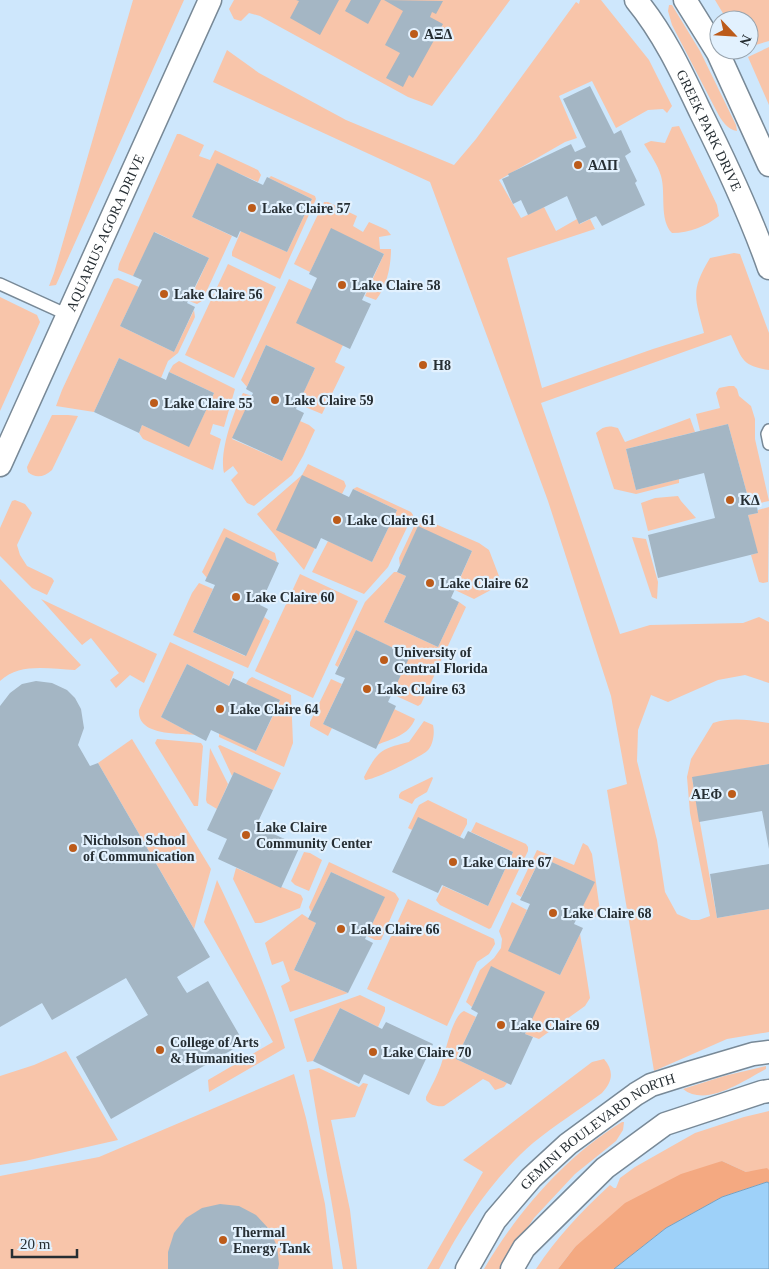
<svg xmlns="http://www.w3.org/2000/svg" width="769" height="1269" font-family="Georgia,serif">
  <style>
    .built { fill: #cee7fc; fill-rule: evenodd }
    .green { fill: #f8c5aa }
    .forest { fill: #f4a981 }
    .water { fill: #9ed1f9; stroke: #7aa0be }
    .building { fill: #a4b6c4 }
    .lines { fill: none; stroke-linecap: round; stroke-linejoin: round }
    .service-casing { stroke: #788997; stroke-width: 14 }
    .minor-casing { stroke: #788997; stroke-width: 25 }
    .service { stroke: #fff; stroke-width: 11 }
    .minor { stroke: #fff; stroke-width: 22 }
    .poi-dot { fill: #bc5b1a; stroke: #e2f1fe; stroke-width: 2 }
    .labels { text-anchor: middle; stroke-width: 4.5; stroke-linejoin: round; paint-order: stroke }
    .poi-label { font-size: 14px; font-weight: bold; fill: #262e33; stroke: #e2f1fe; text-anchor: start }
    .street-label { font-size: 14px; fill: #262e33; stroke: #e2f1fe }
  </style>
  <rect width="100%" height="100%" fill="#e2f1fe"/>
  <!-- built -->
  <path class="built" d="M 0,0 L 769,0 L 769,1269 L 0,1269 ZM 719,20 L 749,20 L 749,50 L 719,50 Z"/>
  <!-- green -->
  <g class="green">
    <path d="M 133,0 L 184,0 L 56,285 L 49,286 L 54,273 Z"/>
    <path d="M 234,0 L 510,0 L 432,106 L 408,97 L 260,16 L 249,13 L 241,21 L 234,19 L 229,9 Z"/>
    <path d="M 580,0 L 601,0 L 649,60 L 672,106 L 667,113 L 663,109 L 648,110 L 616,128 L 592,81 L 559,96 L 577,138 L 565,142 L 499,180 L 521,218 L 544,207 L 556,231 L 577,219 L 580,224 L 590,219 L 595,229 L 507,258 L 542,388 L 653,349 L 704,333 C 695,298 690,291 710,258 L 734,253 L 740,254 L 769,333 L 769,370 C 741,366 742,358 731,335 L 541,403 L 620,634 L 650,625 L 743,623 L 759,617 L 769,622 L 769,683 L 745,675 L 718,680 L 668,702 L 651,695 L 638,730 L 637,761 L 657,840 L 665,892 L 677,914 L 691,920 L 699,920 L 710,916 L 690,813 L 687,777 L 691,759 L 713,723 C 732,717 749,720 769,723 L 769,764 L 692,778 L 717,918 L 769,909 L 769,1032 L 727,1039 L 654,1071 L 607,790 L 627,784 L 611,696 L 548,501 L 430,182 L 213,82 L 227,50 L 259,73 L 346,120 L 454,165 L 476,139 L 576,2 L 579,4 Z"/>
    <path d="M 715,0 L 769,0 L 769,41 L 749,47 L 749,20 L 727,20 Z"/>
    <path d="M 669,5 L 672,5 L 675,10 L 700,51 L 736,125 L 737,131 C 728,130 721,120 717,112 L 672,25 L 668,11 Z"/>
    <path d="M 769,47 L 769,105 L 748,57 Z"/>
    <path d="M 679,126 L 717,205 L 719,216 C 706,226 690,233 672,233 C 659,220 666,193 661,176 C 658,165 650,154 644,144 L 651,141 L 665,143 L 672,127 Z"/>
    <path d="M 177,134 L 180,134 L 204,145 L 199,156 L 210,160 L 215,150 L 258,170 L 261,175 L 258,182 L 217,164 L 192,217 L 232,236 L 202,301 L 197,304 L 189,301 L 209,258 L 155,232 L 133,276 L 118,270 L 119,264 Z"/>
    <path d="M 271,176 L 315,196 L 316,199 L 280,279 L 232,256 L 232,252 L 241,231 L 287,252 L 312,199 L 269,178 Z"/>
    <path d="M 324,202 L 328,202 L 357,216 L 353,226 L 363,232 L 369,222 L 387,230 L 391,235 L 379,237 L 380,249 L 391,249 C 391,266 387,286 376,300 L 365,296 L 384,254 L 331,229 L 310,272 L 294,264 Z"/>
    <path d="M 228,264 L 276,287 L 234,378 L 185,355 Z"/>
    <path d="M 118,278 L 139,287 L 120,326 L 174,352 L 194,310 L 195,317 L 178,353 L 168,361 L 161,378 L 119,358 L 94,412 L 56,406 L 62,390 L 114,279 Z"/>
    <path d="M 289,279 L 312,290 L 343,345 L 335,362 L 345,367 L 322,414 L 298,404 L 315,368 L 266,345 L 247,387 L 241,380 Z"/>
    <path d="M 0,297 L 37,315 L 40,322 L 0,411 Z"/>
    <path d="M 179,361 L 235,389 L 224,427 L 213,424 L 210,434 L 221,439 L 213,470 L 143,439 L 139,433 L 142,425 L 189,446 L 214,393 L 169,372 L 173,365 Z"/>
    <path d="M 729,386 L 734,386 L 737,389 L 739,396 L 751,406 L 755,419 L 755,439 L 769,501 L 756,504 L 755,500 L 749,501 L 728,424 L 700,431 L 696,414 L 720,408 L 716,393 L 719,388 Z"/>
    <path d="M 243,393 L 252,396 L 232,439 L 282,461 L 300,421 L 309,425 L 315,430 L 303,456 L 292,475 L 254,506 L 247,503 L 231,480 L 238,473 L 233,466 L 224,473 C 219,452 233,413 243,393 Z"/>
    <path d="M 52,415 L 68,415 L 78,416 L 52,470 C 44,477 36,479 28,472 L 27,467 Z"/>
    <path d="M 690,418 L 695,432 L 626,449 L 636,490 L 679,479 L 679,483 L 636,494 L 614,489 L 596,433 C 603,426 609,425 618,428 L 625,442 Z"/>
    <path d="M 308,464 L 344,481 L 346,486 L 304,570 L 257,514 L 302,475 Z"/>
    <path d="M 357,487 L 411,512 L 413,515 L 388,567 L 364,594 L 312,572 L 328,541 L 372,562 L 397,510 L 353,489 Z"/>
    <path d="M 678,496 L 681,501 L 696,518 L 648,531 L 641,503 L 655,498 Z"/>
    <path d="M 15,500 L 25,504 L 32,513 L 17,545 L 20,555 L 27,566 L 52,578 L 54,581 L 47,595 L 32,588 L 0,556 L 0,528 L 12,501 Z"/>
    <path d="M 769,507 L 768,582 L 763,583 L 759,582 L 751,555 L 757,553 L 748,515 L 758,513 L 758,510 Z"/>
    <path d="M 424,519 L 479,543 L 489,550 L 502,584 L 474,599 L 455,590 L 472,551 L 418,527 L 400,566 L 399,558 L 416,522 L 417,520 Z"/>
    <path d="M 224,528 L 275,553 L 277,562 L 226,538 L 207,578 L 202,572 Z"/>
    <path d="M 632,537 L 646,539 L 658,582 L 657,599 L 652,597 Z"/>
    <path d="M 394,572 L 397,572 L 406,576 L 384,622 L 438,647 L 459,602 L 466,607 L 421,704 L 418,706 L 392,694 L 409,656 L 356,630 L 338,667 L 335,665 L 365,602 Z"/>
    <path d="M 300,574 L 358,601 L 313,698 L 255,671 Z"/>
    <path d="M 0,579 L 81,665 L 75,670 C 50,669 20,662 0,681 Z"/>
    <path d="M 199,583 L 213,589 L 193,632 L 245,656 L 264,617 L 270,621 L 248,668 L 173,635 L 192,593 Z"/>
    <path d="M 41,599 L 157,654 L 144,683 L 130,675 L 116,688 L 110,680 L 119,673 L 91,638 L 82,645 Z"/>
    <path d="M 170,642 L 234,672 L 229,686 L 187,664 L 161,717 L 195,735 C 178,733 137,736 139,710 Z"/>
    <path d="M 252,677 L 291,695 L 293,743 L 284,767 L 219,737 L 219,733 L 256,751 L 280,701 L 246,684 L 249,679 Z"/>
    <path d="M 331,679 L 342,684 L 323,724 L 332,728 L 328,736 L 310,726 L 310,722 Z"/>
    <path d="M 394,709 L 415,719 C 408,736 393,738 377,745 Z"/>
    <path d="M 424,721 L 433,725 C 435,733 433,746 427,751 C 419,758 374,780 365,780 L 364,777 C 378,751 380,749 409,742 Z"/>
    <path d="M 132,739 L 211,869 L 194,929 L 98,763 Z"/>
    <path d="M 157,739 L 201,743 L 203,746 L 198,806 L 194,806 L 155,743 Z"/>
    <path d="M 220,745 L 281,773 L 273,790 L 234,773 L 232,776 L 218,746 Z"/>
    <path d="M 210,748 L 228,784 L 217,809 L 207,803 L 206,800 Z"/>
    <path d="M 432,777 L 433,778 L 427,792 L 415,799 L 412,804 L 399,798 L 399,795 L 401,792 Z"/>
    <path d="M 428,800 L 467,819 L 467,824 L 460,837 L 418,818 L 412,830 L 408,828 L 419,805 Z"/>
    <path d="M 476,822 L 526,844 L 528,847 L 528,851 L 491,928 L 489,929 L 440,905 L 436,900 L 443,886 L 488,906 L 513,852 L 471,832 Z"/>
    <path d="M 583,843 L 588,846 L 592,854 L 600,911 L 598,915 L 595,917 L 578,916 L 594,882 L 541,857 L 521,897 L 516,894 L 537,850 L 574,865 Z"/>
    <path d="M 304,852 L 310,853 L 322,860 L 309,891 L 295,885 L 291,881 Z"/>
    <path d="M 329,862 L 395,893 L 399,899 L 381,940 L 375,940 L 367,936 L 384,897 L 331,872 L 312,912 L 310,910 L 309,907 Z"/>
    <path d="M 236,868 L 301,895 L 303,899 L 300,908 L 261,923 L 255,923 L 233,879 Z"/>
    <path d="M 217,880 C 243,935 269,990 285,1048 L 209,1092 L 208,1080 L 273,1042 L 204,922 Z"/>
    <path d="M 408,899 L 494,939 L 495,944 L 489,954 L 477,962 L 447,1026 L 367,989 Z"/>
    <path d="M 512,902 L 527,910 L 509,951 L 560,975 L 580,934 L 590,998 L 585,1006 L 539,1039 L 525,1034 L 544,992 L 491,967 L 472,1007 L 466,1002 L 480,970 L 494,958 L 501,948 L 502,939 L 499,931 Z"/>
    <path d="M 302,914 L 316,923 L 294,970 L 348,993 L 290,1012 L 281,986 L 290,981 L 283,961 L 272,965 L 265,943 Z"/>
    <path d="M 360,995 L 385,1007 L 385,1011 L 378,1027 L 340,1008 L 313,1061 L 307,1062 L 294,1019 Z"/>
    <path d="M 464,1011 L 476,1017 L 456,1059 L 507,1083 L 504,1087 L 495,1090 L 489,1082 L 483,1079 L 444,1106 C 437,1107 430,1105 426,1100 L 426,1097 C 431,1087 437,1076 441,1065 C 446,1052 452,1016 464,1011 Z"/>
    <path d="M 66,1051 L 118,1140 L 25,1161 L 0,1165 L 0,1076 L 34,1065 Z"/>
    <path d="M 604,1059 C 614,1071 613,1081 602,1093 C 579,1110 555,1125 533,1143 C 494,1177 463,1223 439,1269 L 427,1269 L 483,1172 L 463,1160 L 592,1062 Z"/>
    <path d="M 766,1066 L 766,1069 C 745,1080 706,1108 683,1089 L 724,1076 Z"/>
    <path d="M 319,1068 L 359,1087 L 363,1083 L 368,1084 L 355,1117 L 331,1120 L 350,1210 L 357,1269 L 343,1269 L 309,1070 Z"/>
    <path d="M 294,1074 L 306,1118 L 325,1204 L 333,1269 L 0,1269 L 0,1176 L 99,1157 Z"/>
    <path d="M 769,1111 L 769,1170 L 746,1172 L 722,1161 L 575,1247 L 558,1269 L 536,1269 C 557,1237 582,1211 610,1185 L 614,1188 L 616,1188 L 620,1178 L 635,1167 L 695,1133 L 744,1117 Z"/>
    <path d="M 622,1122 L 624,1122 L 623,1130 L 616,1141 L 575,1174 L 534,1218 L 500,1269 L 484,1269 C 518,1211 565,1157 622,1122 Z"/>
  </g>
  <!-- forest -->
  <path class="forest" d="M 722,1161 L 746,1172 L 767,1168 L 769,1170 L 769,1183 L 767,1182 L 722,1197 L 666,1228 L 614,1269 L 558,1269 L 575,1247 L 625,1203 L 681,1174 Z"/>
  <!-- water -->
  <path class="water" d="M 767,1182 L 769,1183 L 769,1269 L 614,1269 L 666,1228 L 722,1197 Z"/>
  <!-- building -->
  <g class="building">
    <path d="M 296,0 L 339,0 L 320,35 L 290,18 L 299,1 Z"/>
    <path d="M 351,0 L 381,0 L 368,24 L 345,11 Z"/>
    <path d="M 384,0 L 443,1 L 436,14 L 432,12 L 430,17 L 443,24 L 413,78 L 409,75 L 403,87 L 386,78 L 400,53 L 385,45 L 403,11 Z"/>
    <path d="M 590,86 L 614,134 L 621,130 L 631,152 L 625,156 L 637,181 L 635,183 L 645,205 L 602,226 L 596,216 L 579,224 L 567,196 L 528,215 L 521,200 L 513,204 L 502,179 L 509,176 L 508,174 L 571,144 L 575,152 L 586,147 L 563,99 Z"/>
    <path d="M 217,163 L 263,185 L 267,177 L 312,199 L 287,252 L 240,231 L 237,238 L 192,217 Z"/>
    <path d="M 331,228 L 384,254 L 362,300 L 371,304 L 350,349 L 296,323 L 317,278 L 309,274 Z"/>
    <path d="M 154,232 L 209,258 L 187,303 L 195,307 L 174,352 L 120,326 L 142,280 L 133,276 Z"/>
    <path d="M 266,345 L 315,368 L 296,409 L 304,413 L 282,461 L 232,438 L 253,393 L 246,389 Z"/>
    <path d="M 119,358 L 166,380 L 169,372 L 214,393 L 189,447 L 142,425 L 139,433 L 94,412 Z"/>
    <path d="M 728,424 L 749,501 L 755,500 L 757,506 L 758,513 L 748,515 L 758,553 L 658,578 L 648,535 L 715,518 L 704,473 L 636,490 L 626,449 Z"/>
    <path d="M 302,475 L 349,497 L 353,489 L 397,510 L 372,562 L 321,538 L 316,549 L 276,530 Z"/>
    <path d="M 418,526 L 472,551 L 451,598 L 459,602 L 438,647 L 384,622 L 406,576 L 397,572 Z"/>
    <path d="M 226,537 L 279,563 L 260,605 L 268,609 L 246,656 L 193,632 L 215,585 L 205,581 Z"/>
    <path d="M 356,630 L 410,656 L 388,702 L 396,706 L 376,749 L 323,724 L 345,678 L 335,674 Z"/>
    <path d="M 187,664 L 229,686 L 233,678 L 280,700 L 256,751 L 211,730 L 206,741 L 161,717 Z"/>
    <path d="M 36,681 L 52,683 L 67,690 L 75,698 L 81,709 L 84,728 L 78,745 L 90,766 L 98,763 L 210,957 L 177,977 L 183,987 L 187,993 L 208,981 L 244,1043 L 111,1119 L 76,1057 L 148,1015 L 126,978 L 52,1020 L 42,1003 L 0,1027 L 0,706 L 10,693 L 22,684 Z"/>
    <path d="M 769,764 L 769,849 L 762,811 L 699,822 L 692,777 Z"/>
    <path d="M 234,772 L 273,790 L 256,826 L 300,846 L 281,888 L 218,859 L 227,839 L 207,830 Z"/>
    <path d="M 418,817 L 464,839 L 468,831 L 513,852 L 488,906 L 442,885 L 438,893 L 392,872 Z"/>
    <path d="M 541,857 L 595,882 L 574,924 L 583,928 L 560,975 L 508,951 L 530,904 L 520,900 Z"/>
    <path d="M 769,864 L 769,909 L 717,918 L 710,874 Z"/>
    <path d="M 331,872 L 385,897 L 365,939 L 373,943 L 348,993 L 294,970 L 316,923 L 308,919 Z"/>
    <path d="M 491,966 L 545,992 L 525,1034 L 533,1037 L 511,1085 L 456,1059 L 478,1013 L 471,1009 Z"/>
    <path d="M 340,1008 L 382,1029 L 386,1022 L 433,1044 L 409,1095 L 364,1074 L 359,1084 L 313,1061 Z"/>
    <path d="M 220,1204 L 239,1206 L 256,1215 L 269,1229 L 277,1246 L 279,1264 L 278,1269 L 168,1269 L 168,1252 L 174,1233 L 186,1218 L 202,1208 Z"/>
  </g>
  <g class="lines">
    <defs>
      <g id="service">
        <path d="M 0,284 L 68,315"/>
        <path d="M 769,430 L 767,434 L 769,444"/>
      </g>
      <g id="minor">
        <path id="s1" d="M 636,0 C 664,34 682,73 701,113 C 726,163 750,214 769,268"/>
        <path d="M 685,0 L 718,53 L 769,165"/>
        <path id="s2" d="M 0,465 L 210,0"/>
        <path id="s3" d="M 467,1269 L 495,1220 L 531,1178 L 568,1144 L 636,1094 L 651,1085 L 689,1073 L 753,1054 L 769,1052"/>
        <path d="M 512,1269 L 524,1248 L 605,1168 L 665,1124 L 762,1092 L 769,1091"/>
      </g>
    </defs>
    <!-- service casing -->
    <use href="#service" class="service-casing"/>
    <!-- minor casing -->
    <use href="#minor" class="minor-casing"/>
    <!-- service -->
    <use href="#service" class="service"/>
    <!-- minor -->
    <use href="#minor" class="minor"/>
  </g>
  <!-- markers -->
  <g class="poi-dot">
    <circle cx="414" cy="34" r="5"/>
    <circle cx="578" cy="165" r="5"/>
    <circle cx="252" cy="208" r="5"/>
    <circle cx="342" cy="285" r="5"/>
    <circle cx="164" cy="294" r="5"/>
    <circle cx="423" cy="365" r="5"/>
    <circle cx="275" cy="400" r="5"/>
    <circle cx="154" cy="403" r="5"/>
    <circle cx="730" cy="500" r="5"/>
    <circle cx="337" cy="520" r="5"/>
    <circle cx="430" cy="583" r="5"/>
    <circle cx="236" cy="597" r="5"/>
    <circle cx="384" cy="660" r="5"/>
    <circle cx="367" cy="689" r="5"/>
    <circle cx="220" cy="709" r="5"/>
    <circle cx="732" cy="794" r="5"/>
    <circle cx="246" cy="835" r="5"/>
    <circle cx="73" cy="848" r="5"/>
    <circle cx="453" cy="862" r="5"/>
    <circle cx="553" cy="913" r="5"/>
    <circle cx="341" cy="929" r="5"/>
    <circle cx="501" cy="1025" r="5"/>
    <circle cx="160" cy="1050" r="5"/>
    <circle cx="373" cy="1052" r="5"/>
    <circle cx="223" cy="1240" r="5"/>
  </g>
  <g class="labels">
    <!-- poi labels -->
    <g class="poi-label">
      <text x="424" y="39">ΑΞΔ</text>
      <text x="588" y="170">ΑΔΠ</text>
      <text x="262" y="213">Lake Claire 57</text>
      <text x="352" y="290">Lake Claire 58</text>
      <text x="174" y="299">Lake Claire 56</text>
      <text x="433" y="370">H8</text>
      <text x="285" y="405">Lake Claire 59</text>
      <text x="164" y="408">Lake Claire 55</text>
      <text x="740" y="505">ΚΔ</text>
      <text x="347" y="525">Lake Claire 61</text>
      <text x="440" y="588">Lake Claire 62</text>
      <text x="246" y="602">Lake Claire 60</text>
      <text x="394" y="657">University of<tspan x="394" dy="16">Central Florida</tspan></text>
      <text x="377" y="694">Lake Claire 63</text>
      <text x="230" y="714">Lake Claire 64</text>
      <text x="722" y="799" text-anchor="end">AEΦ</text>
      <text x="256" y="832">Lake Claire<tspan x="256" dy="16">Community Center</tspan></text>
      <text x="83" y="845">Nicholson School<tspan x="83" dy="16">of Communication</tspan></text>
      <text x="463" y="867">Lake Claire 67</text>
      <text x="563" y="918">Lake Claire 68</text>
      <text x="351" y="934">Lake Claire 66</text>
      <text x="511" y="1030">Lake Claire 69</text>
      <text x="170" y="1047">College of Arts<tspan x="170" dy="16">&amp; Humanities</tspan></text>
      <text x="383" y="1057">Lake Claire 70</text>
      <text x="233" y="1237">Thermal<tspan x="233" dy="16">Energy Tank</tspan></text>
    </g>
    <!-- street labels -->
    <g class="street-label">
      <text dy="5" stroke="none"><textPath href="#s1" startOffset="150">GREEK PARK DRIVE</textPath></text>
      <text dy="5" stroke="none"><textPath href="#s2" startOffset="255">AQUARIUS AGORA DRIVE</textPath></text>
      <text dy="5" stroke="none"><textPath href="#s3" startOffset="194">GEMINI BOULEVARD NORTH</textPath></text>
    </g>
  </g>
  <!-- north arrow -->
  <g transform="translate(734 35) rotate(115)"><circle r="24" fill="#e2f1fe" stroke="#97a3ad"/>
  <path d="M0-4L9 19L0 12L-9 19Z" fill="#bc5b1a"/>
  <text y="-8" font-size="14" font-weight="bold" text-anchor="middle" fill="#262e33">N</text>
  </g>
  <!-- scale -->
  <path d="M12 1249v8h65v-8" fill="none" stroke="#262e33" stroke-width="2.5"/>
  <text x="20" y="1249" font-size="15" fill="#262e33" stroke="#e2f1fe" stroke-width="4" paint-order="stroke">20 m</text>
</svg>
